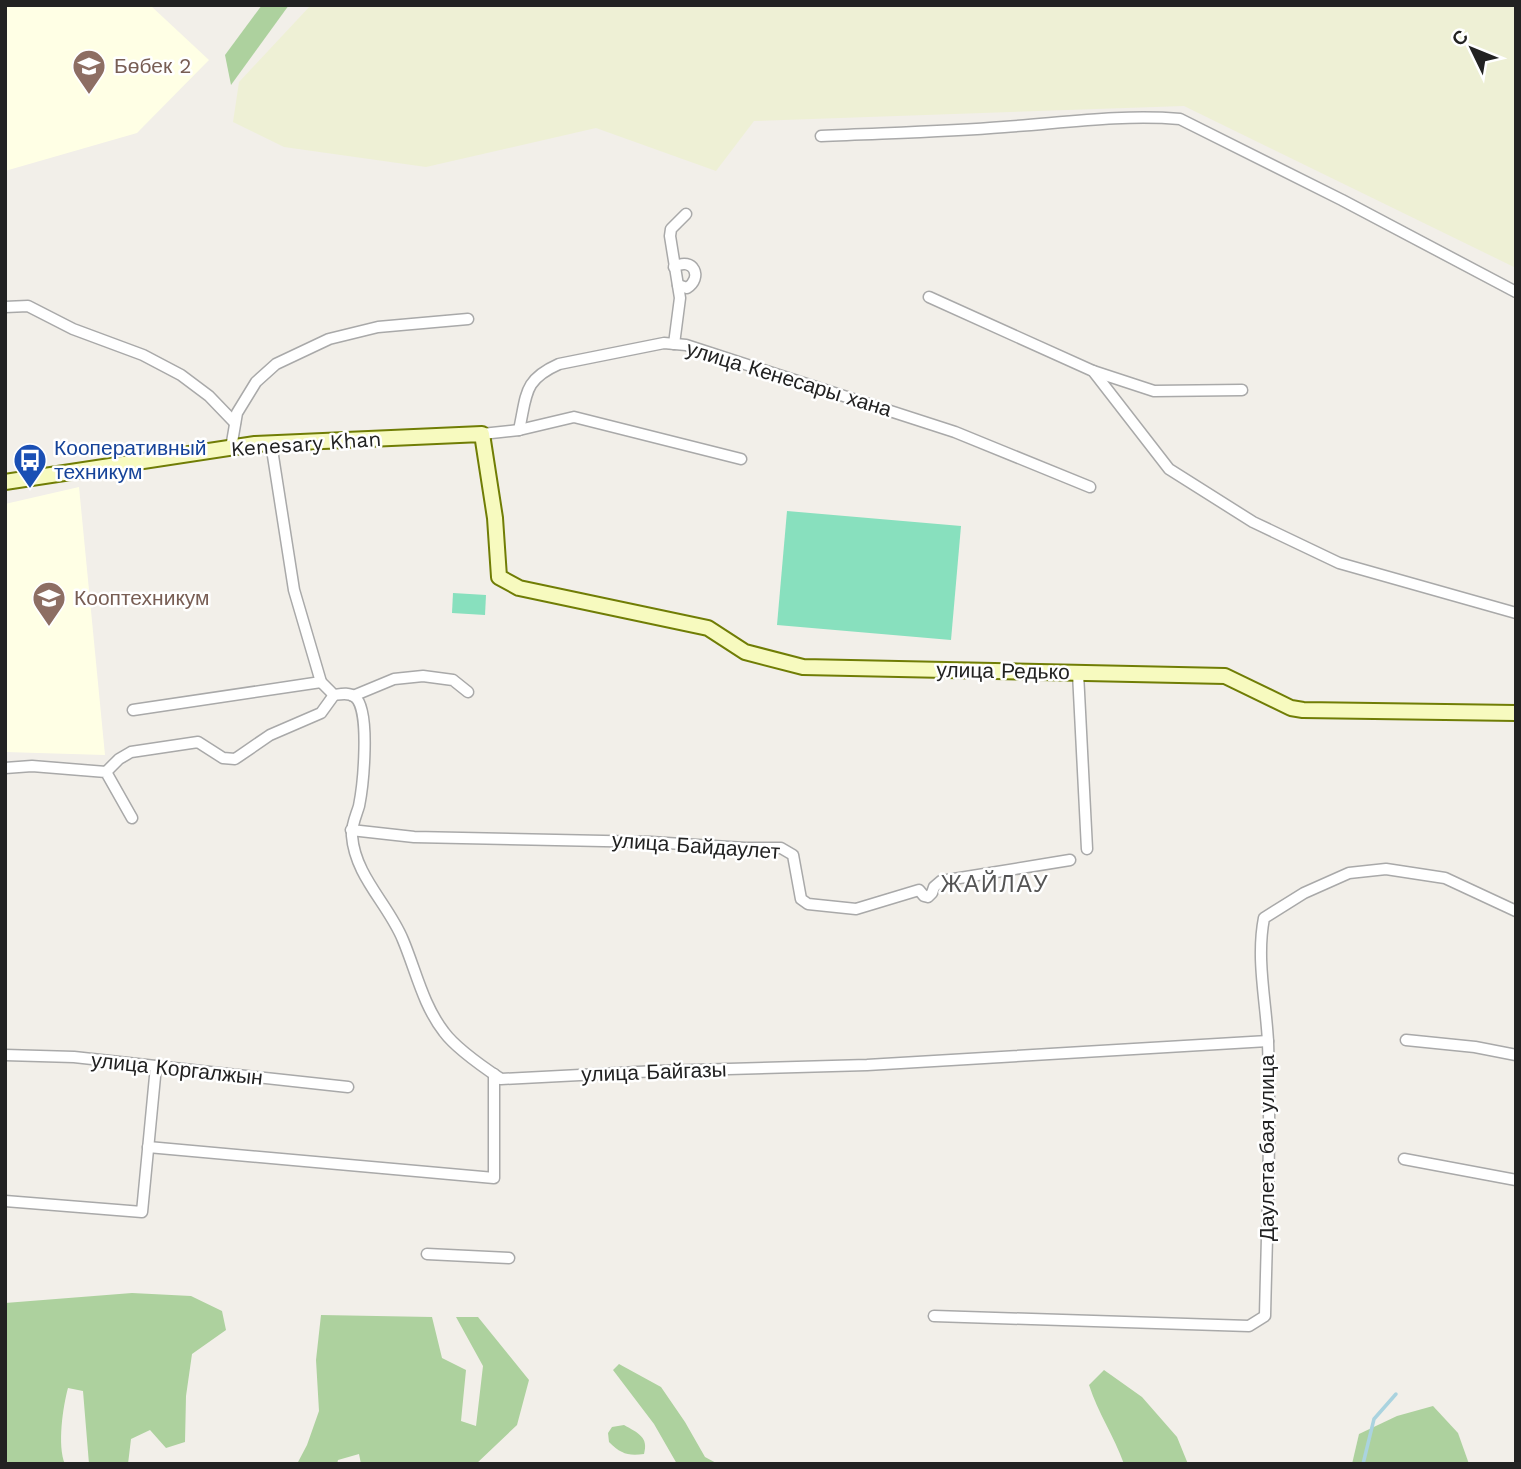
<svg xmlns="http://www.w3.org/2000/svg" width="1521" height="1469" font-family="'Work Sans',sans-serif">
  <style>
    .education { fill: #ffffe5 }
    .farmland { fill: #eef0d5 }
    .forest { fill: #add19e }
    .pitch { fill: #88e0be }
    .lines { fill: none; stroke-linecap: round; stroke-linejoin: round }
    .stream { stroke: #aad3df; stroke-width: 3.5 }
    .street-casing { stroke: #a9a9a9; stroke-width: 13 }
    .secondary-casing { stroke: #707d05; stroke-width: 18 }
    .street { stroke: #fff; stroke-width: 10 }
    .secondary { stroke: #f7fabf; stroke-width: 14 }
    .labels { text-anchor: middle; stroke-width: 5; stroke-linejoin: round; paint-order: stroke }
    .education-label { font-size: 21px; fill: #785e54; stroke: #fff; text-anchor: start }
    .street-label { font-size: 21px; fill: #222; stroke: #fff }
    .transit-label { font-size: 21px; fill: #164399; stroke: #fff; text-anchor: start }
    .neighbourhood-label { font-size: 23px; letter-spacing: 2px; fill: #555; stroke: #fff }
  </style>
  <rect width="100%" height="100%" fill="#f2efe9"/>
  <!-- education -->
  <g class="education">
    <path d="M 5,5 L 150,5 L 209,60 L 137,133 L 5,171 Z"/>
    <path d="M 79,487 L 105,755 L 5,752 L 5,504 Z"/>
  </g>
  <!-- farmland -->
  <path class="farmland" d="M 311,5 L 1516,5 L 1516,268 L 1184,106 L 754,121 L 716,171 L 596,128 L 426,167 L 284,147 L 233,122 L 239,82 Z"/>
  <!-- forest -->
  <g class="forest">
    <path d="M 262,5 L 289,5 L 231,85 L 225,55 Z"/>
    <path d="M 132,1293 L 191,1296 L 222,1311 L 226,1330 L 192,1354 L 186,1396 L 185,1442 L 166,1448 L 150,1430 L 131,1439 L 128,1464 L 89,1464 L 83,1391 L 68,1388 C 63,1406 57,1446 65,1464 L 5,1464 L 5,1303 Z"/>
    <path d="M 321,1315 L 432,1317 L 442,1358 L 466,1370 L 461,1421 L 476,1426 L 483,1366 L 456,1317 L 478,1317 L 529,1380 L 517,1425 L 476,1464 L 361,1464 L 359,1454 L 338,1460 L 337,1464 L 297,1464 L 307,1445 L 319,1411 L 316,1360 Z"/>
    <path d="M 619,1364 L 661,1387 L 685,1422 L 705,1457 L 718,1464 L 677,1464 L 654,1424 L 613,1370 Z"/>
    <path d="M 1104,1370 L 1142,1397 L 1177,1437 L 1188,1464 L 1124,1464 C 1114,1436 1098,1413 1089,1385 Z"/>
    <path d="M 1433,1406 L 1458,1433 L 1469,1464 L 1352,1464 L 1359,1434 L 1397,1416 Z"/>
    <path d="M 624,1425 C 638,1433 649,1437 644,1454 C 628,1456 621,1454 609,1442 L 608,1433 L 612,1427 Z"/>
  </g>
  <!-- pitch -->
  <g class="pitch">
    <path d="M 787,511 L 961,526 L 951,640 L 777,625 Z"/>
    <path d="M 453,593 L 486,595 L 485,615 L 452,613 Z"/>
  </g>
  <g class="lines">
    <!-- stream -->
    <path class="stream" d="M 1363,1464 L 1374,1419 L 1396,1394"/>
    <defs>
      <g id="street">
        <path d="M 821,136 C 882,133 943,132 1004,127 C 1062,123 1121,114 1180,119 L 1342,200 L 1516,292"/>
        <path d="M 674,267 C 694,256 703,278 687,288 L 678,285"/>
        <path d="M 929,297 L 1093,371 L 1169,469 L 1253,522 L 1339,563 L 1516,613"/>
        <path d="M 5,307 L 28,306 L 73,329 L 143,355 L 181,375 L 209,396 L 235,423"/>
        <path d="M 674,344 L 680,298 L 670,236 L 671,229 L 686,214"/>
        <path d="M 1093,371 L 1154,391 L 1242,390"/>
        <path d="M 519,430 C 527,394 523,380 559,364 L 664,343 L 686,345 L 955,432 L 1090,487"/>
        <path d="M 482,434 L 519,430 L 574,417 L 741,459"/>
        <path d="M 271,443 L 294,590 L 321,682 L 334,695 C 341,694 349,692 355,697 C 371,710 363,786 359,806 C 356,816 351,826 352,836 C 355,876 389,905 403,940 C 416,971 423,1005 444,1032 C 455,1047 486,1069 501,1079 L 657,1071 L 867,1065 L 1268,1041"/>
        <path d="M 231,448 L 237,413 L 256,382 L 276,364 L 329,339 L 378,327 L 468,319"/>
        <path d="M 1078,673 L 1087,849"/>
        <path d="M 353,696 L 394,679 L 423,676 L 453,680 L 468,692"/>
        <path d="M 133,710 L 321,682"/>
        <path d="M 5,768 L 32,766 L 106,772 L 132,818"/>
        <path d="M 106,772 L 119,759 L 131,752 L 198,742 L 223,758 L 235,759 L 270,735 L 321,713 L 334,695"/>
        <path d="M 351,830 L 414,837 L 651,842 L 745,848 L 781,848 L 793,855 L 801,899 L 808,904 L 856,909 L 919,890 L 924,896 L 928,897 L 932,893 L 934,887 L 941,881 L 1070,860"/>
        <path d="M 1406,1040 L 1475,1047 L 1516,1055"/>
        <path d="M 5,1055 L 74,1057 L 348,1087"/>
        <path d="M 148,1147 L 494,1178 L 494,1074"/>
        <path d="M 1404,1159 L 1516,1180"/>
        <path d="M 5,1201 L 142,1212 L 156,1066"/>
        <path d="M 427,1254 L 509,1258"/>
        <path d="M 934,1316 L 1249,1326 L 1265,1316 C 1267,1225 1271,1133 1268,1042 C 1266,1001 1256,959 1264,918 L 1304,893 L 1349,873 L 1386,869 L 1445,878 L 1516,911"/>
      </g>
      <path id="secondary" d="M 5,482 L 255,444 L 482,434 L 495,518 L 499,577 L 519,588 L 708,628 L 745,652 L 803,667 L 1225,676 L 1291,708 L 1303,710 L 1516,713"/>
    </defs>
    <!-- street casing -->
    <use href="#street" class="street-casing"/>
    <!-- secondary casing -->
    <use href="#secondary" class="secondary-casing"/>
    <!-- street -->
    <use href="#street" class="street"/>
    <!-- secondary -->
    <use href="#secondary" class="secondary"/>
  </g>
  <!-- icons -->
  <defs>
    <symbol id="school-pin" viewBox="-11 -11 22 30"><path d="M0 17L-7.5 6A9.5 9.5 0 1 1 7.5 6Z" fill="#8d6e63" stroke="#fff"/><path d="M0-5L7-2L0 1L-7-2ZM-4 1L0 2.5L4 1V4Q0 6-4 4Z" fill="#fff"/></symbol>
    <symbol id="bus-pin" viewBox="-11 -11 22 30"><path d="M0 17L-7.5 6A9.5 9.5 0 1 1 7.5 6Z" fill="#1a4fb4" stroke="#fff"/><path d="M-5-6H5V4H4V6H2V4H-2V6H-4V4H-5ZM-3.5-4V0h7V-4ZM-3.5 1.2v1.5H-2V1.2ZM2 1.2v1.5H3.5V1.2Z" fill="#fff"/></symbol>
    <symbol id="university-pin" viewBox="-11 -11 22 30"><path d="M0 17L-7.5 6A9.5 9.5 0 1 1 7.5 6Z" fill="#8d6e63" stroke="#fff"/><path d="M0-5L7-2L0 1L-7-2ZM-4 1L0 2.5L4 1V4Q0 6-4 4Z" fill="#fff"/></symbol>
  </defs>
  <g fill-rule="evenodd">
    <use href="#school-pin" x="70" y="47" width="38" height="52"/>
    <use href="#bus-pin" x="11" y="441" width="38" height="52"/>
    <use href="#university-pin" x="30" y="579" width="38" height="52"/>
  </g>
  <g class="labels">
    <!-- education labels -->
    <g class="education-label">
      <text x="114" y="73">Бөбек 2</text>
      <text x="74" y="605">Кооптехникум</text>
    </g>
    <!-- street labels -->
    <g class="street-label">
      <text transform="translate(789 379) rotate(17)" y="7">улица Кенесары хана</text>
      <text transform="translate(306 444) rotate(-4)" y="7">Kenesary Khan</text>
      <text transform="translate(1003 671) rotate(1)" y="7">улица Редько</text>
      <text transform="translate(696 846) rotate(4)" y="7">улица Байдаулет</text>
      <text transform="translate(177 1069) rotate(6)" y="7">улица Коргалжын</text>
      <text transform="translate(654 1072) rotate(-2)" y="7">улица Байгазы</text>
      <text transform="translate(1267 1148) rotate(-90)" y="7">Даулета бая улица</text>
    </g>
    <!-- transit labels -->
    <g class="transit-label">
      <text x="54" y="455">Кооперативный<tspan x="54" dy="24">техникум</tspan></text>
    </g>
    <!-- neighbourhood labels -->
    <g class="neighbourhood-label">
      <text x="995" y="892">ЖАЙЛАУ</text>
    </g>
  </g>
  <!-- border -->
  <rect width="1521" height="1469" fill="none" stroke="#222222" stroke-width="14"/>
  <!-- north arrow -->
  <g transform="translate(1472 49) rotate(313)" stroke="#ffffff" stroke-width="5" paint-order="stroke">
  <path d="M0-5L12 26L0 18L-12 26Z" fill="#222222"/>
  <text y="-10" font-size="19" font-weight="bold" text-anchor="middle" fill="#222222">С</text>
  </g>
</svg>
